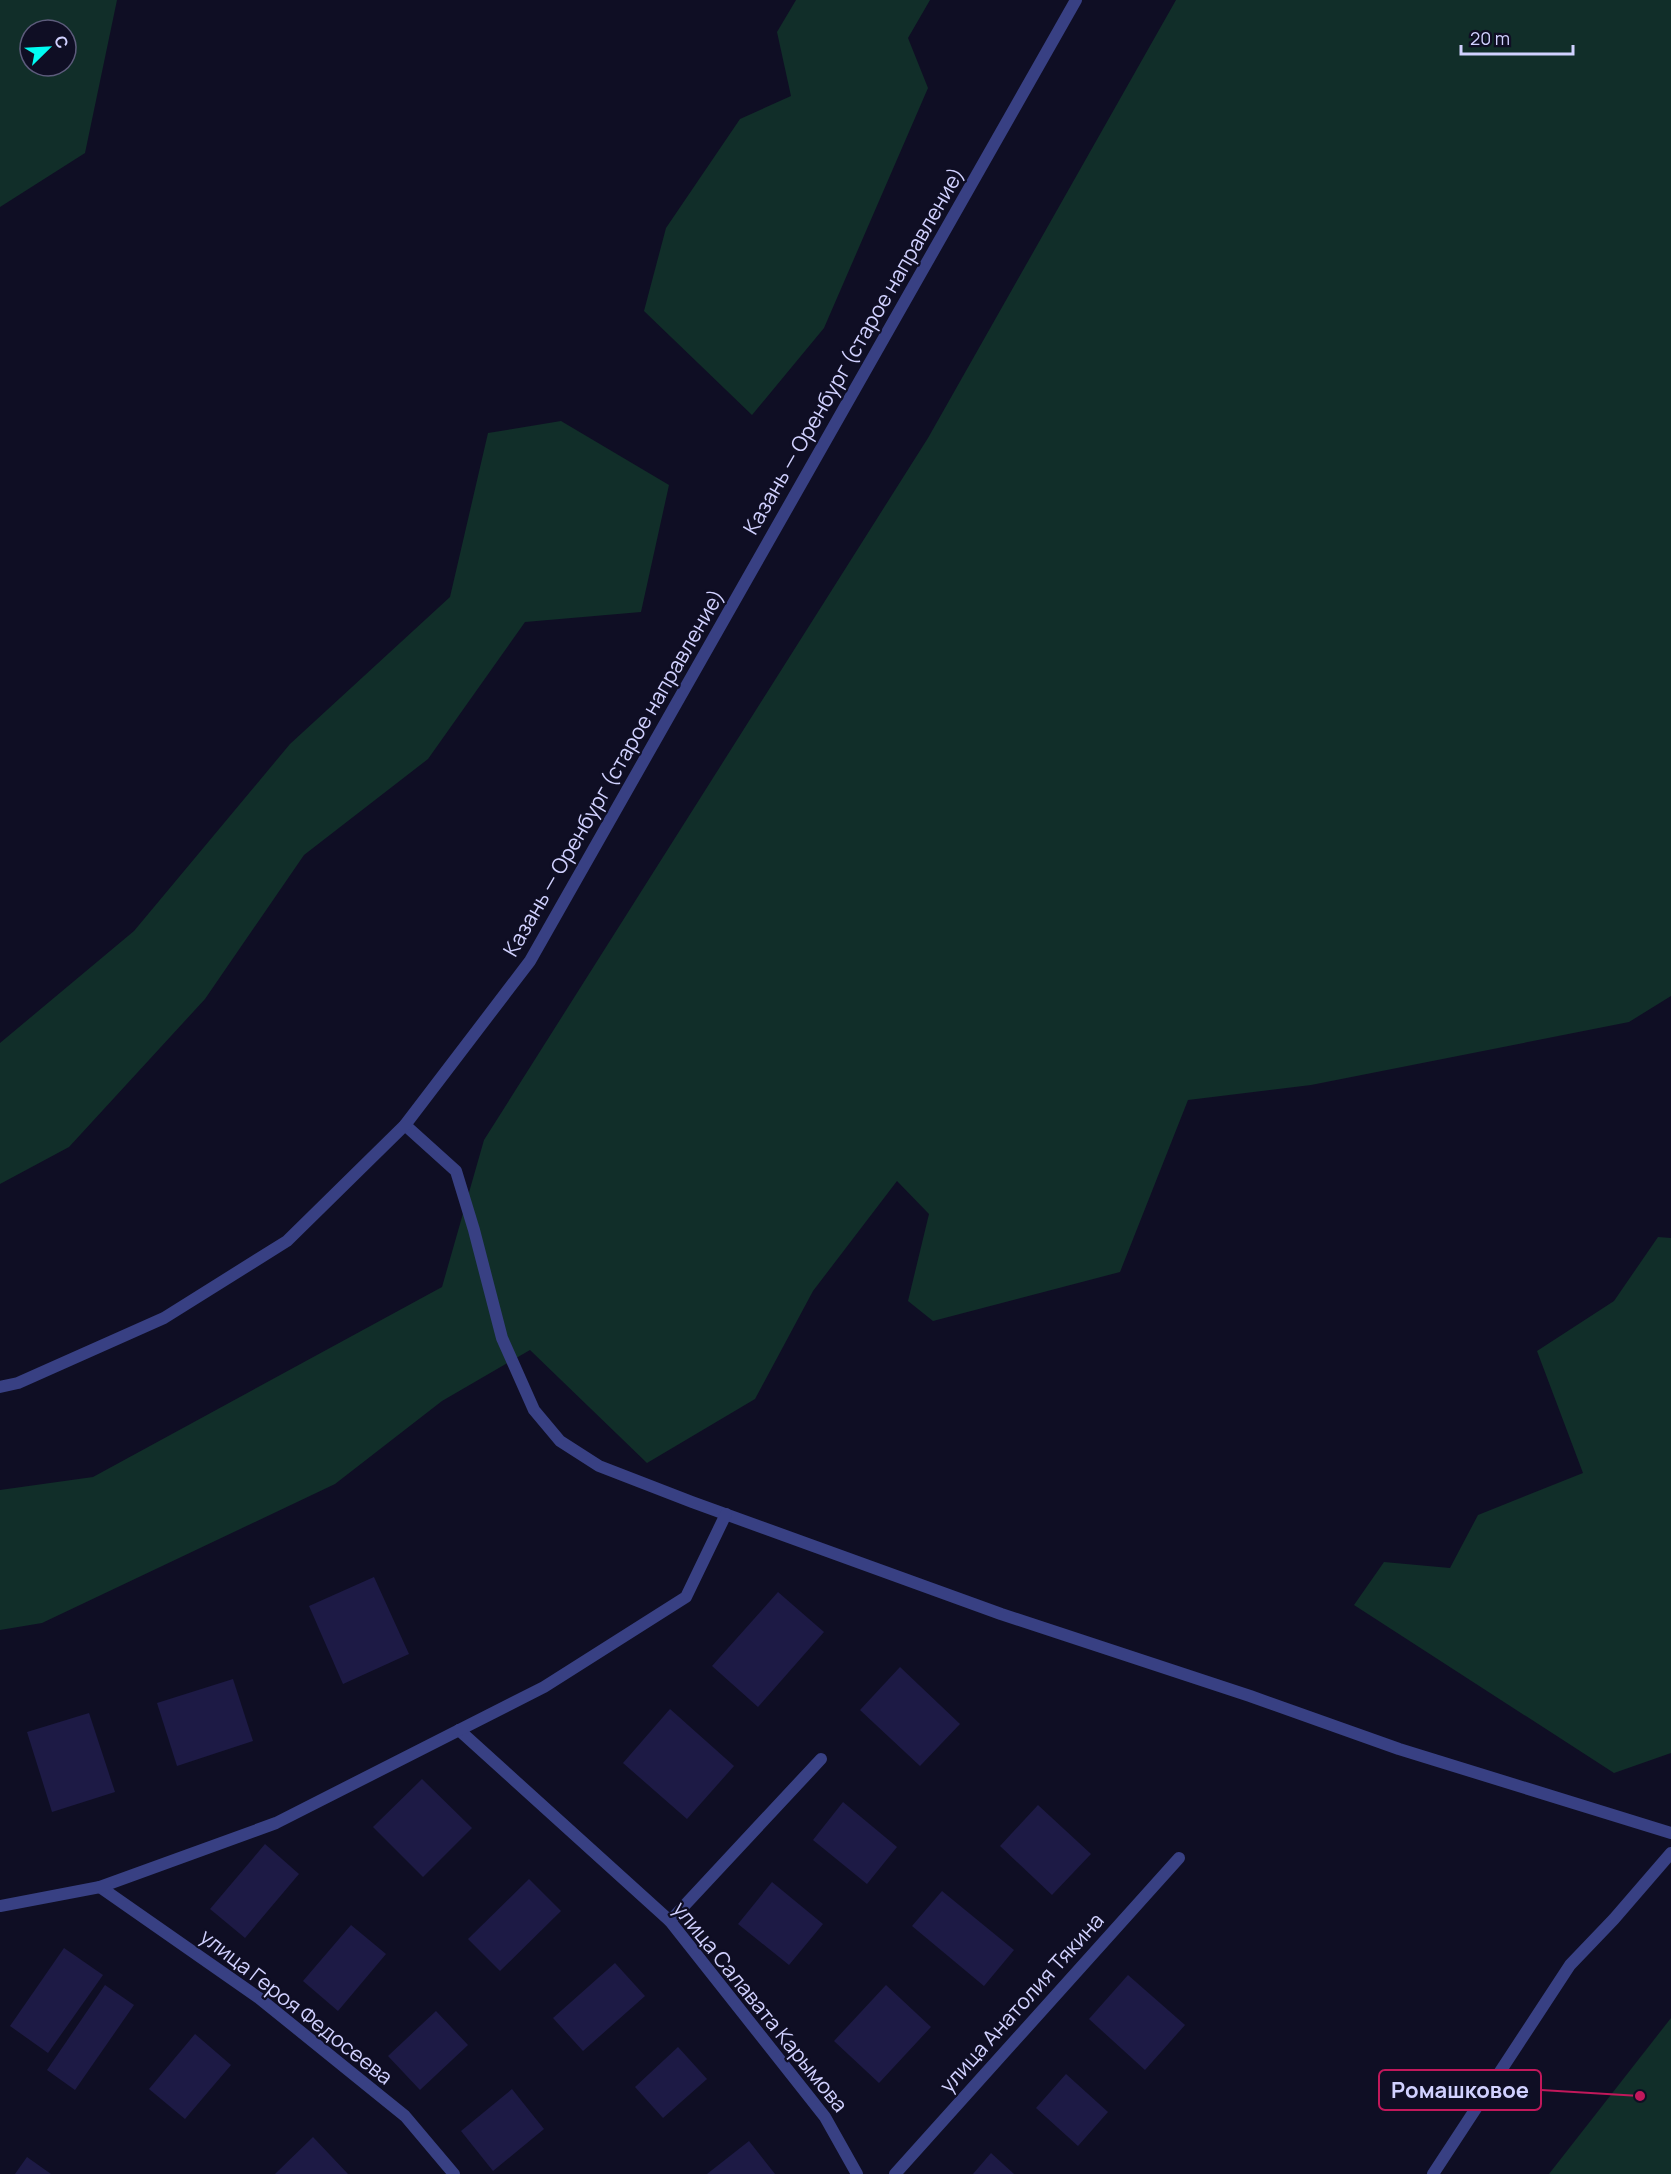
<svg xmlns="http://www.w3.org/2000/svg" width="1671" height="2174" font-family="Manrope,sans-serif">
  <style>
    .green { fill: #112e29; fill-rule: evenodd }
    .building { fill: #1d1a45 }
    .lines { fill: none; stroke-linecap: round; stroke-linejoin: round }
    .lane { stroke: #384083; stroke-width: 12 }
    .street { stroke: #384083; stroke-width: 12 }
    .labels { text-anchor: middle; stroke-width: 4.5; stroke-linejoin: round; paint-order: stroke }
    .street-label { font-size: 21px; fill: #d1d1ff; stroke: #0f0e24 }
    .leader { fill: none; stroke: #c2185b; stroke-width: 2 }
    .callout-dot { fill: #c2185b; stroke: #0f0e24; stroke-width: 2 }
    .callout { fill: #0f0e24; stroke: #c2185b; stroke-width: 2 }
    .callout-label { font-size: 22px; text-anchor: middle; font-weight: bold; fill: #d1d1ff }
  </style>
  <rect width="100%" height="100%" fill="#0f0e24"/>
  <!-- green -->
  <g class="green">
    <path d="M 0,0 L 117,0 L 85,153 L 0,207 ZM 30,30 L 66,30 L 66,66 L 30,66 Z"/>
    <path d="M 796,0 L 930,0 L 908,38 L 928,88 L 824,328 L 752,415 L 644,311 L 666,228 L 740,119 L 791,96 L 777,32 Z"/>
    <path d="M 1176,0 L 1671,0 L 1671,996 L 1629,1022 L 1311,1085 L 1188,1100 L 1120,1272 L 933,1321 L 908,1301 L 929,1214 L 897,1181 L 813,1291 L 755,1399 L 647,1463 L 530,1350 L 442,1401 L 335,1484 L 42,1623 L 0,1630 L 0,1490 L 93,1477 L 442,1287 L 484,1140 L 928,438 Z"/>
    <path d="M 561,421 L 669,485 L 641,612 L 525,622 L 428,759 L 304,855 L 205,999 L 69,1147 L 0,1184 L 0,1043 L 134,931 L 290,744 L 450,597 L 488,433 Z"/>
    <path d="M 1658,1237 L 1671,1238 L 1671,1753 L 1614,1773 L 1354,1605 L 1384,1562 L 1450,1568 L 1478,1515 L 1583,1473 L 1537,1351 L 1614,1301 Z"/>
    <path d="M 1671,2018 L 1671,2174 L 1549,2174 Z"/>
  </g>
  <!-- building -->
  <g class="building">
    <path d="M 374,1577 L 409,1654 L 343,1684 L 309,1606 Z"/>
    <path d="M 778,1592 L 824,1632 L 758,1707 L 712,1666 Z"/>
    <path d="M 900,1667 L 960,1724 L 920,1766 L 860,1710 Z"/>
    <path d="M 233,1679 L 253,1741 L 177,1766 L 157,1703 Z"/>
    <path d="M 670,1709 L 734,1766 L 687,1819 L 623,1763 Z"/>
    <path d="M 89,1713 L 115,1792 L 52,1812 L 27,1732 Z"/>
    <path d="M 422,1779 L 472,1828 L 423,1877 L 373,1827 Z"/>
    <path d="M 843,1802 L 897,1847 L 867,1884 L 813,1840 Z"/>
    <path d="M 1038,1805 L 1091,1854 L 1052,1895 L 1000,1846 Z"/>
    <path d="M 265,1844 L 299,1874 L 245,1938 L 210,1909 Z"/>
    <path d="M 529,1879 L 561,1911 L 500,1971 L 468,1939 Z"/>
    <path d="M 772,1882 L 823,1924 L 789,1965 L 738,1924 Z"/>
    <path d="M 942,1891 L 1014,1950 L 984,1986 L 912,1926 Z"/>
    <path d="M 351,1925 L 386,1954 L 338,2011 L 303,1981 Z"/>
    <path d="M 64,1948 L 103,1975 L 48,2053 L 10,2026 Z"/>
    <path d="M 615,1963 L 645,1996 L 583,2051 L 553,2018 Z"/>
    <path d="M 1128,1975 L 1185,2025 L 1145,2070 L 1089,2019 Z"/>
    <path d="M 105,1985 L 134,2005 L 75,2090 L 47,2070 Z"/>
    <path d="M 886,1985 L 931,2027 L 879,2083 L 834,2041 Z"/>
    <path d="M 436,2011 L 468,2045 L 420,2090 L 388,2056 Z"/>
    <path d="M 195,2034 L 231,2065 L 185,2119 L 149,2089 Z"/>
    <path d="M 678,2047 L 707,2079 L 663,2118 L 635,2087 Z"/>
    <path d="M 1066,2074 L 1108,2112 L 1078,2146 L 1036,2108 Z"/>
    <path d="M 512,2089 L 544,2129 L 493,2171 L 461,2131 Z"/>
    <path d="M 313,2137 L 348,2174 L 275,2174 Z"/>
    <path d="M 749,2141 L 775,2174 L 707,2174 Z"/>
    <path d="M 991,2153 L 1014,2174 L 973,2174 Z"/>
    <path d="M 27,2157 L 51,2174 L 15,2174 Z"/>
  </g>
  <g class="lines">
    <!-- lane -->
    <g class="lane">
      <path d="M 670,1921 L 821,1759"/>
      <path d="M 1433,2174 L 1570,1965 L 1614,1919 L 1671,1853"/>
    </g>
    <!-- street -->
    <g class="street">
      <path d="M 405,1125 L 456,1171 L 474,1230 L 502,1338 L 534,1410 L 560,1441 L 599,1466 L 692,1502 L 1001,1614 L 1250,1696 L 1399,1749 L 1671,1833"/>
      <path d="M 0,1387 L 18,1383 L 164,1318 L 287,1241 L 405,1125 L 530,961 L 1076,0"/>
      <path d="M 459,1730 L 670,1921 L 825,2117 L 857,2174"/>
      <path d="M 100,1887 L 259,1998 L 405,2116 L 454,2174"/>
      <path d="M 0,1906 L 100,1887 L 276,1823 L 544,1687 L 686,1597 L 726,1514"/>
      <path d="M 895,2174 L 1179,1858"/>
    </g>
  </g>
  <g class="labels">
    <!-- street labels -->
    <g class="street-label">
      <text transform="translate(854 351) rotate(-60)" y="7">Казань — Оренбург (старое направление)</text>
      <text transform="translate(614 773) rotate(-60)" y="7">Казань — Оренбург (старое направление)</text>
      <text transform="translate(1022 2003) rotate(-48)" y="7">улица Анатолия Тякина</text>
      <text transform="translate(296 2007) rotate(38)" y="7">улица Героя Федосеева</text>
      <text transform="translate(760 2007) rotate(51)" y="7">улица Салавата Карымова</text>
    </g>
  </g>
  <!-- callouts -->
  <path class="leader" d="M1640 2096L1541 2090"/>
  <circle class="callout-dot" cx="1640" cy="2096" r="6"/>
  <rect class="callout" x="1379" y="2070" width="162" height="40" rx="6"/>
  <g class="callout-label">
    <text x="1460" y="2098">Ромашковое</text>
  </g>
  <!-- north arrow -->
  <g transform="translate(48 48) rotate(66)"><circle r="28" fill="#0f0e24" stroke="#5d5c7c" stroke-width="1.5"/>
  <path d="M0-4.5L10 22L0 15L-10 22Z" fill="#00fcf3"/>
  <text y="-9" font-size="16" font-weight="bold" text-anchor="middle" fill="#d1d1ff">С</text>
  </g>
  <!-- scale -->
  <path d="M1461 45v9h112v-9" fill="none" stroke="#d1d1ff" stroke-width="3"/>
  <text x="1470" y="45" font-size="18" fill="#d1d1ff" stroke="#0f0e24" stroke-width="4.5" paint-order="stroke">20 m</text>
</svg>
